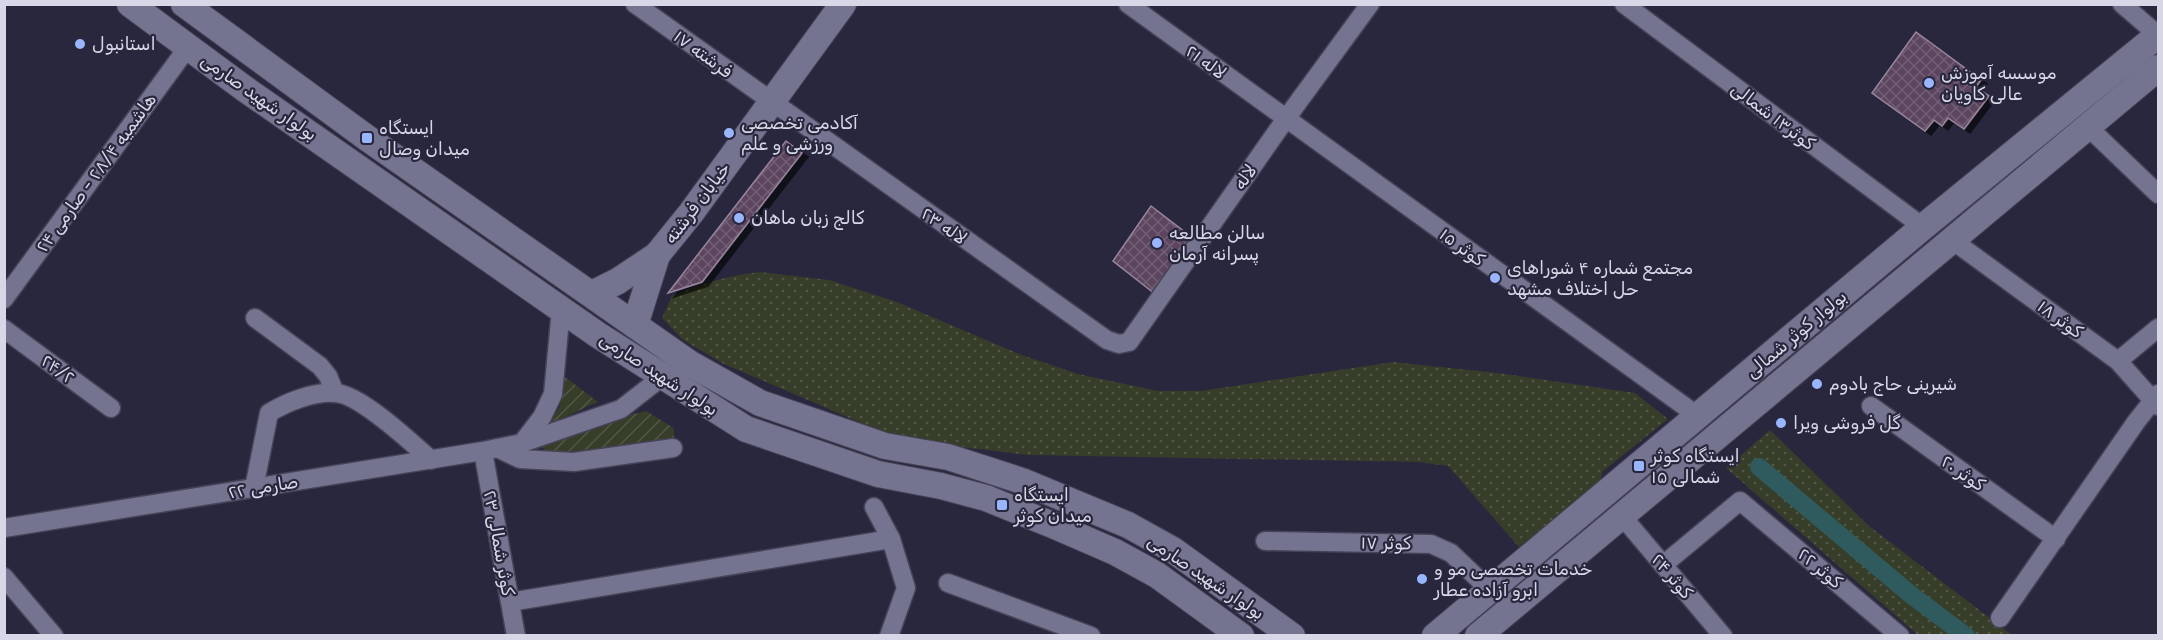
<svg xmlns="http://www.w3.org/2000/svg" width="2163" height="640" font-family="Rubik,'Noto Naskh Arabic',sans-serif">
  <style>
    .grass { fill: url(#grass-dots) }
    .garden { fill: url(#garden-furrows) }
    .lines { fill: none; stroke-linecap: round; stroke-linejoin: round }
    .canal { stroke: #2f5b5e; stroke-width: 18 }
    .building { fill: url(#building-cross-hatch); stroke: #9a859e; stroke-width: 1.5; filter: url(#shadow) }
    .street-casing { stroke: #444357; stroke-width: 21 }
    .secondary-casing { stroke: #444357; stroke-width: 28 }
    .street { stroke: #747490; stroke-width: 18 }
    .secondary { stroke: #747490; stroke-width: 26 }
    .poi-dot { fill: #99b5fd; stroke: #28273e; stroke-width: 2 }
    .labels { text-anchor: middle; stroke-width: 4.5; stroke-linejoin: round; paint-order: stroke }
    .poi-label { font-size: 18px; fill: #d7d7e7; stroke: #28273e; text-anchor: start }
    .street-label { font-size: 18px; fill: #d7d7e7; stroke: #28273e }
  </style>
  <defs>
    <pattern id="grass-dots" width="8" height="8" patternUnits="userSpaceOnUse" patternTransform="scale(1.5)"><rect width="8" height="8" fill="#363d28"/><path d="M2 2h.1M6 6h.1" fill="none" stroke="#525847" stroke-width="1.8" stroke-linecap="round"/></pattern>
    <pattern id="garden-furrows" width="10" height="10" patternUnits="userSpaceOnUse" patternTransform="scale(1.5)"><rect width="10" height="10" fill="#363d28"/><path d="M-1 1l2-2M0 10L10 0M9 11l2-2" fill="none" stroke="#525847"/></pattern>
    <pattern id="building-cross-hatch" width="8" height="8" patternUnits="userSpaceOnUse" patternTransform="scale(1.5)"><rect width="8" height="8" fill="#5b455f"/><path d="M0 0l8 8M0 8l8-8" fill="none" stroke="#725f76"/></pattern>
    <filter id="shadow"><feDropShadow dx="6" dy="4" stdDeviation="0" flood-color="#0009"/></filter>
  </defs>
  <rect width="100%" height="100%" fill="#28273e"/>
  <!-- grass -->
  <g class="grass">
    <path d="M 760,272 L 829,280 L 897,302 L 1019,354 L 1078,374 L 1158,391 L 1200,391 L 1393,362 L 1498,373 L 1635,393 L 1668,419 L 1602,472 L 1600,483 L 1519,547 L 1448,466 L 1418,462 L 1028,455 L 926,443 L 875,429 L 724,364 L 683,340 L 662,318 L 672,296 C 700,284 729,275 760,272 Z"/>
    <path d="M 1770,430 L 1869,526 L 2012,635 L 1918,635 L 1726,468 Z"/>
  </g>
  <!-- garden -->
  <g class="garden">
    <path d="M 564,376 L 598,402 L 549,424 L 560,406 Z"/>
    <path d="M 646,411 L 674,428 L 674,443 L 548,457 L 541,444 L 616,418 Z"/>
  </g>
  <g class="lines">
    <!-- canal -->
    <path class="canal" d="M 1759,467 L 1910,594 L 1966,636"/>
  </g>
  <!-- building -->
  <g class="building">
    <path d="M 1916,32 L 1981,80 L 1976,87 L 1989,96 L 1964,129 L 1948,118 L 1942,126 L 1934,120 L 1925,131 L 1872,93 Z"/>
    <path d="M 786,141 L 802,153 L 702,282 L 668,293 Z"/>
    <path d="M 1151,206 L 1194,239 L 1155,294 L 1113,261 Z"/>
  </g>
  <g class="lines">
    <defs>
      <g id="street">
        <path d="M 635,4 L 1107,340 L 1119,344 L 1129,342 L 1285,120 L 1370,4"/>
        <path d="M 1128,4 L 1698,416"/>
        <path d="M 1624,4 L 1923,227"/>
        <path d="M 2122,4 L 2158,35"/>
        <path d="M 2088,127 L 2158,194"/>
        <path d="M 1952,240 L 2118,361 L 2158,406"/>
        <path d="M 4,299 L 188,47"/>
        <path d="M 255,318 L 320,366 L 328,376 L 335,393"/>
        <path d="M 4,329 L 111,408"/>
        <path d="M 2118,361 L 2158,328"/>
        <path d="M 1871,406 L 2056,539"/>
        <path d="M 522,443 L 542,417 L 553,394 L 561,309"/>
        <path d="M 497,448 L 520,459 L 574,462 L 673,448"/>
        <path d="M 483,451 L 516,636"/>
        <path d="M 254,488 L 269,413 C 287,402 314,391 336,393 C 361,395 411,442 431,460"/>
        <path d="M 874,507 L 891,539 L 906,588 L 889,636"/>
        <path d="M 1622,516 L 1723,636"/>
        <path d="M 4,528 L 483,451 L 522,443 L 621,409 L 662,377"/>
        <path d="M 1265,541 L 1431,544 L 1451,553 L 1490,590"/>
        <path d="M 1663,565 L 1740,501 L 1900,636"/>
        <path d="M 4,577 L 54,636"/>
        <path d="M 948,583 L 1091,636"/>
        <path d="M 510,602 L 891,539"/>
        <path d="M 2000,618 L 2136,422 L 2158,394"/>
      </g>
      <g id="secondary">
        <path d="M 130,4 L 245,89 L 598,335 L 746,429 L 878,474 L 941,486 L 986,498 L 1055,526 L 1115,552 L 1157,575 L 1241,636"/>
        <path d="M 184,4 L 367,138 L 689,363 L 760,403 L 885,446 L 948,457 L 1022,481 L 1128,525 L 1173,550 L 1292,636"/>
        <path d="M 592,294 L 618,281 L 657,255 L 691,213 L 843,4"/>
        <path d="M 635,325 L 657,255"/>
        <path d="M 1435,636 L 1923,227 L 2158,35"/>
        <path d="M 1478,636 L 2158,68"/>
      </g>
    </defs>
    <!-- street casing -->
    <use href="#street" class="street-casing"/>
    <!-- secondary casing -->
    <use href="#secondary" class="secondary-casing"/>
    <!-- street -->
    <use href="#street" class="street"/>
    <!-- secondary -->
    <use href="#secondary" class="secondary"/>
  </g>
  <!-- markers -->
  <g class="poi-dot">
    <circle cx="80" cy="44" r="6"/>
    <circle cx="1929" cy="83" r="6"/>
    <circle cx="729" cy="133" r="6"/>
    <rect x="361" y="132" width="12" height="12" rx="3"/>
    <circle cx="739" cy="218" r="6"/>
    <circle cx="1157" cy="243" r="6"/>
    <circle cx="1495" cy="278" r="6"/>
    <circle cx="1817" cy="384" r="6"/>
    <circle cx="1781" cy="423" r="6"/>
    <rect x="1633" y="460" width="12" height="12" rx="3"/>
    <rect x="996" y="499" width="12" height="12" rx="3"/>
    <circle cx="1422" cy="579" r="6"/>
  </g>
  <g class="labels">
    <!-- poi labels -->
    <g class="poi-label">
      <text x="92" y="50">استانبول</text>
      <text x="1941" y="79">موسسه آموزش<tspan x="1941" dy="21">عالی کاویان</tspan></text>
      <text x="741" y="129">آکادمی تخصصی<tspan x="741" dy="21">ورزشی و علم</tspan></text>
      <text x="379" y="134">ایستگاه<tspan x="379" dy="21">میدان وصال</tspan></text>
      <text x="751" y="224">کالج زبان ماهان</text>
      <text x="1169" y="239">سالن مطالعه<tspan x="1169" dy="21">پسرانه آرمان</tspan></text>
      <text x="1507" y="274">مجتمع شماره ۴ شوراهای<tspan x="1507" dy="21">حل اختلاف مشهد</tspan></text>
      <text x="1829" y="390">شیرینی حاج بادوم</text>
      <text x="1793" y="429">گل فروشی ویرا</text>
      <text x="1651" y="462">ایستگاه کوثر<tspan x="1651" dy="21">شمالی ۱۵</tspan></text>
      <text x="1014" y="501">ایستگاه<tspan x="1014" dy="21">میدان کوثر</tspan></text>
      <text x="1434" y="575">خدمات تخصصی مو و<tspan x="1434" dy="21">ابرو آزاده عطار</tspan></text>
    </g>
    <!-- street labels -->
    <g class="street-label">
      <text transform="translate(703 54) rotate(36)" y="6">فرشته ۱۷</text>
      <text transform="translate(1206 62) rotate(36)" y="6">لاله ۲۱</text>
      <text transform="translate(259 97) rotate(35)" y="6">بولوار شهید صارمی</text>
      <text transform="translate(1773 116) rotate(37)" y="6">کوثر۱۳ شمالی</text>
      <text transform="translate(96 173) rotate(-54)" y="6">هاشمیه ۲۸/۴ - صارمی ۲۴</text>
      <text transform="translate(1245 177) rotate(-55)" y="6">لاله</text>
      <text transform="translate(697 203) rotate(-53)" y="6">خیابان فرشته</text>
      <text transform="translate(944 226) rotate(35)" y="6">لاله ۲۳</text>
      <text transform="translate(1462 247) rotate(36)" y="6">کوثر ۱۵</text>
      <text transform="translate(2060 319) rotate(36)" y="6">کوثر ۱۸</text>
      <text transform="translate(1796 334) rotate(-40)" y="6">بولوار کوثر شمالی</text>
      <text transform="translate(58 369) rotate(36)" y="6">۲۴/۲</text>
      <text transform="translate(659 374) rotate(33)" y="6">بولوار شهید صارمی</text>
      <text transform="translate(1963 473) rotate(35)" y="6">کوثر ۲۰</text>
      <text transform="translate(263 487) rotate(-9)" y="6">صارمی ۲۲</text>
      <text transform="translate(499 543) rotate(80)" y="6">کوثر شمالی ۲۳</text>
      <text transform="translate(1386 543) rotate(1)" y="6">کوثر ۱۷</text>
      <text transform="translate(1820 568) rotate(40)" y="6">کوثر ۲۲</text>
      <text transform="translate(1672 576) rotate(50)" y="6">کوثر ۲۴</text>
      <text transform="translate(1206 577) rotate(34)" y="6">بولوار شهید صارمی</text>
    </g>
  </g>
  <!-- border -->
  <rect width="2163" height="640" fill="none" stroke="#d7d7e7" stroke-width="12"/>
</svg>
